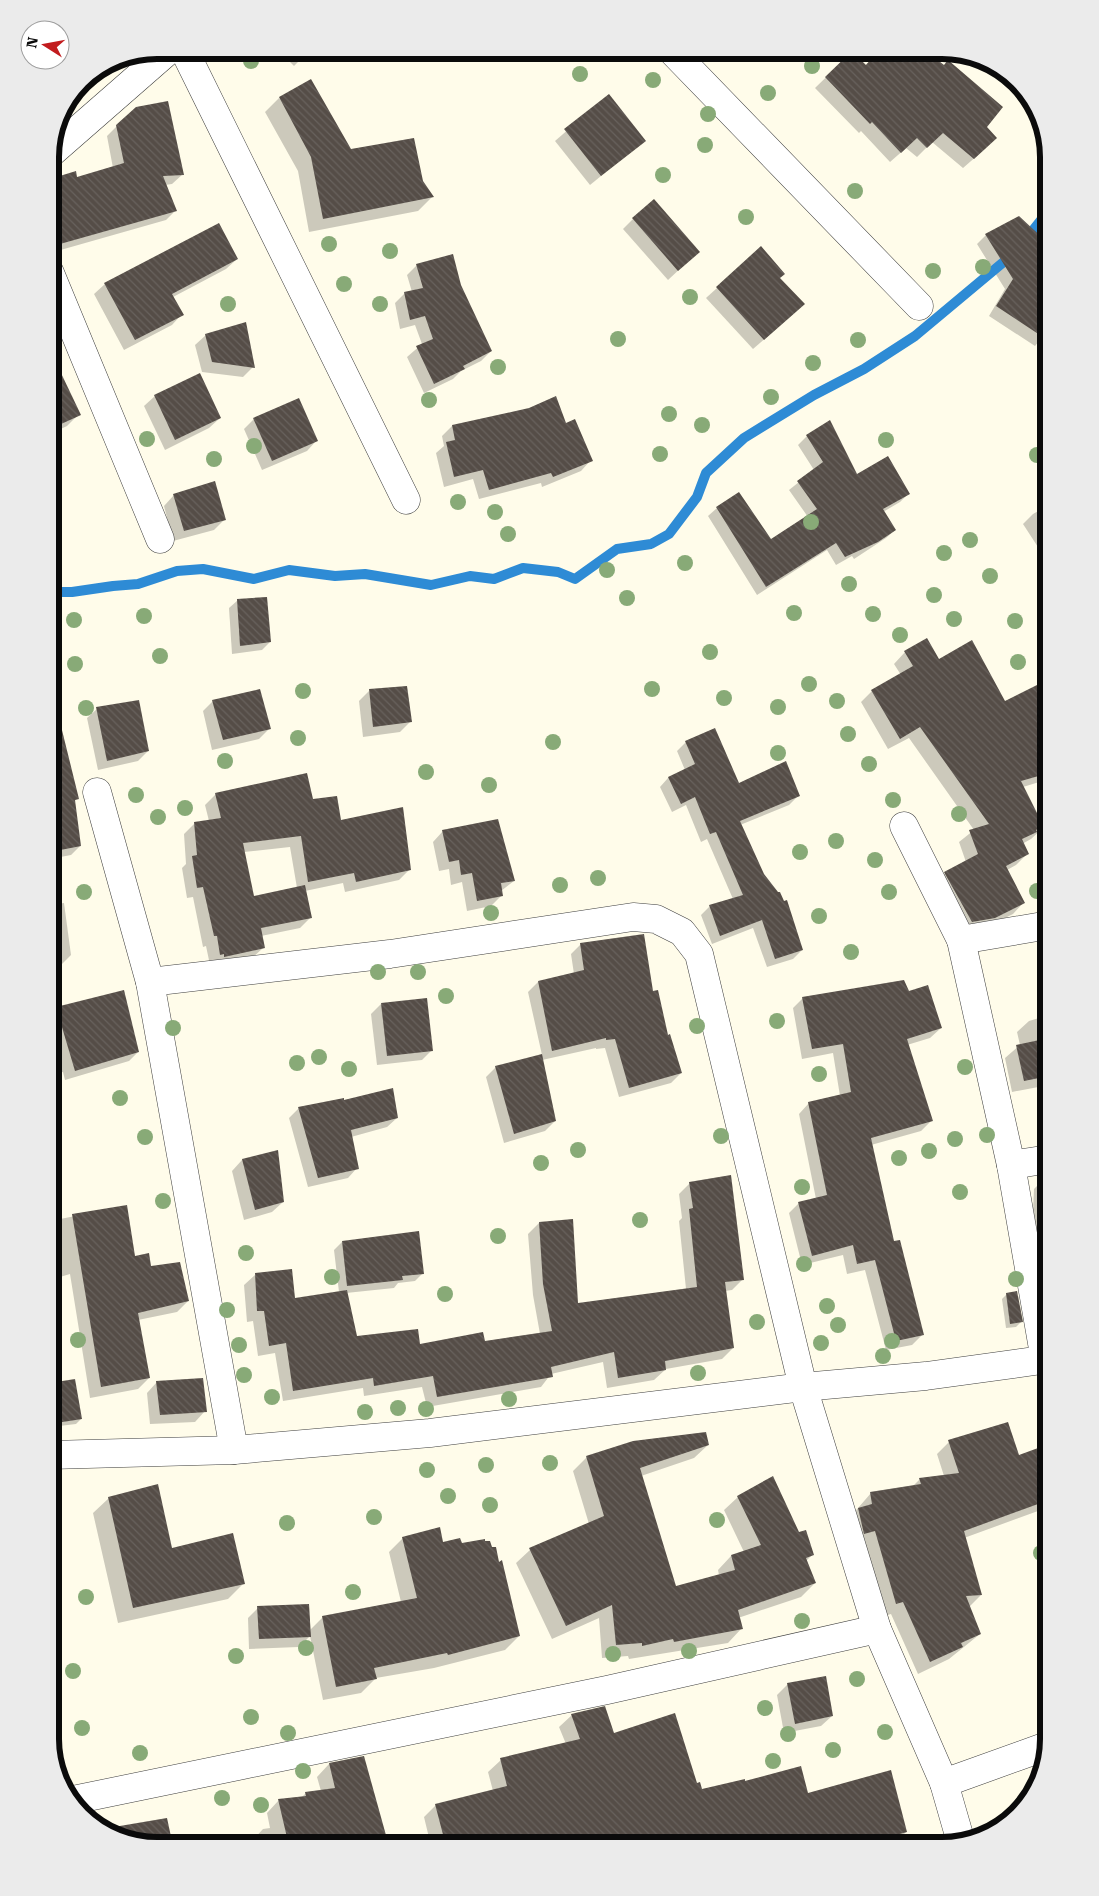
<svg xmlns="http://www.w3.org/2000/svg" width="1099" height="1896" font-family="'Roboto Serif',serif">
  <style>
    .shadow { fill: #0003; fill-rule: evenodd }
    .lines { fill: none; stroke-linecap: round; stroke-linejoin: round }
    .stream { stroke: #2e8bd5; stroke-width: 10 }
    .building { fill: url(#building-back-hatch) }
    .minor-casing { stroke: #3e3e3e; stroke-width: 29 }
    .minor { stroke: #fff; stroke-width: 28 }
    .tree { fill: #8a7 }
    .rim { fill: none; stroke: #0b0b0b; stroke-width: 6 }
  </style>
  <defs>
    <pattern id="building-back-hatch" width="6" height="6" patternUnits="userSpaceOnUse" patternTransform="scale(1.25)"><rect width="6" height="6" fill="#554d47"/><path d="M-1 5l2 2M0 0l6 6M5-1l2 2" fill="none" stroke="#68625d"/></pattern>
  </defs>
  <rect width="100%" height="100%" fill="#fffcea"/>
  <!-- shadow -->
  <g class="shadow">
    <path d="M 278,50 L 310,50 L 294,66 Z"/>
    <path d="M 755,50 L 773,50 L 765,59 Z"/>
    <path d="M 879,50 L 923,50 L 985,127 L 986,148 L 963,168 L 932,142 L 917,157 L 906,148 L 890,162 L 861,131 L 859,133 L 815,88 L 852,52 L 865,66 Z"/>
    <path d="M 123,57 L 121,59 L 100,69 L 116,58 Z"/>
    <path d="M 88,77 L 91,84 L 81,95 L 68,100 L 82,81 Z"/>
    <path d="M 608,95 L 644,141 L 590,185 L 555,141 Z"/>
    <path d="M 279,98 L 350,151 L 432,197 L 418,211 L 309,232 L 298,171 L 265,112 Z"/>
    <path d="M 117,126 L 183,174 L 172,184 L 165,185 L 176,210 L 166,220 L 50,253 L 50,180 L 77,178 L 113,168 L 107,136 Z"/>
    <path d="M 633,219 L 698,252 L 668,280 L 623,229 Z"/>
    <path d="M 986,235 L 1046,244 L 1049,239 L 1049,329 L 1035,346 L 989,316 L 1005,289 L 977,244 Z"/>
    <path d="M 761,248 L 778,278 L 793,314 L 753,349 L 706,298 Z"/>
    <path d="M 237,259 L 226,269 L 173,297 L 182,314 L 172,325 L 124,350 L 94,294 L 105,284 Z"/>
    <path d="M 417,265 L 460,286 L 491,351 L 481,361 L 461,371 L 453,379 L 424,393 L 407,357 L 422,344 L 415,325 L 400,329 L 395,303 L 405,293 L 412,292 L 407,275 Z"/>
    <path d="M 206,335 L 253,367 L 243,377 L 202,372 L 195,345 Z"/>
    <path d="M 50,352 L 77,416 L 67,426 L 50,434 Z"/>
    <path d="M 155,396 L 220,418 L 209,428 L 165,450 L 144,406 Z"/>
    <path d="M 254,419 L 317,440 L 307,451 L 262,470 L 244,429 Z"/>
    <path d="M 565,424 L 591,460 L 581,471 L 542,487 L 541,483 L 479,499 L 473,479 L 444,487 L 436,453 L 444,446 L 442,436 L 452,426 Z"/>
    <path d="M 807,436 L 856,476 L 909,493 L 900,502 L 883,512 L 895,530 L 886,538 L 854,559 L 852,556 L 836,565 L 827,550 L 757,595 L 708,516 L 717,508 L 771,541 L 808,517 L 789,490 L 814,470 L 798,445 Z"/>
    <path d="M 174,495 L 225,519 L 214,530 L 173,541 L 164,506 Z"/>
    <path d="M 1049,505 L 1049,564 L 1023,524 L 1033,514 Z"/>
    <path d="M 238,600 L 270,642 L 262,650 L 232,654 L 229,608 Z"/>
    <path d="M 905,652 L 938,661 L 1005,703 L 1049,683 L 1049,779 L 1023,787 L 1043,828 L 1031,839 L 1022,844 L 1027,854 L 1016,865 L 1007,870 L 1024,902 L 1013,914 L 983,929 L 960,933 L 934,884 L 945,873 L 966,862 L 959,842 L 974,830 L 909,738 L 888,749 L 861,702 L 872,691 L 901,675 L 894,664 Z"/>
    <path d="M 369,691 L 410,722 L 400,732 L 363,737 L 359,701 Z"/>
    <path d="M 213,701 L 269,729 L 259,739 L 212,750 L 203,711 Z"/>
    <path d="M 97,709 L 148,751 L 138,761 L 98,770 L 87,718 Z"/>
    <path d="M 686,742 L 738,785 L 798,796 L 789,805 L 740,825 L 763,875 L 777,894 L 802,950 L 793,959 L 767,967 L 753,928 L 712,944 L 701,915 L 710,906 L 733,899 L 707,839 L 701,842 L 686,805 L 672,812 L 660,787 L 668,778 L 685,770 L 677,751 Z"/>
    <path d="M 50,750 L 77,798 L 74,802 L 80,846 L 71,855 L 50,859 Z"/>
    <path d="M 216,794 L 312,800 L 410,869 L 399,880 L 345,892 L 343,883 L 305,891 L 311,917 L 300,928 L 261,936 L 263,948 L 252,958 L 210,965 L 206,946 L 203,947 L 193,897 L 187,898 L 182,868 L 186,864 L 184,834 L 195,823 L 209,821 L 205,805 ZM 290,847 L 297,888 L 253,898 L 244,852 Z"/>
    <path d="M 443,831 L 514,881 L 501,891 L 501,896 L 491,906 L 467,911 L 462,882 L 451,885 L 449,869 L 439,871 L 433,842 Z"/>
    <path d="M 64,903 L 71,955 L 62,964 L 50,966 L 50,905 Z"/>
    <path d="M 581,944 L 652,993 L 681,1073 L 671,1083 L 619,1097 L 605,1048 L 596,1049 L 596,1048 L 542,1060 L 555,1121 L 545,1131 L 504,1143 L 486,1077 L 496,1067 L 542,1055 L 528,992 L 538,982 L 574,974 L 571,954 Z"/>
    <path d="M 123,992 L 138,1052 L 129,1061 L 65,1080 L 63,1072 L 50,1075 L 50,1015 L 56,1008 Z"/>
    <path d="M 908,993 L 941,1028 L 930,1038 L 907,1045 L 932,1120 L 921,1131 L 871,1145 L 893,1243 L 923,1334 L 912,1345 L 886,1350 L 865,1270 L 847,1274 L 843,1255 L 802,1265 L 789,1213 L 799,1203 L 816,1199 L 799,1114 L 809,1103 L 840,1096 L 833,1053 L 802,1059 L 793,1008 L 803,998 Z"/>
    <path d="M 381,1004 L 432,1050 L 422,1060 L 377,1065 L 371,1014 Z"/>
    <path d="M 1049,1015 L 1049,1085 L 1012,1092 L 1005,1058 L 1020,1045 L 1017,1032 L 1029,1021 Z"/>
    <path d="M 343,1102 L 397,1118 L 387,1127 L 351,1137 L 357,1168 L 348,1178 L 308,1187 L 289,1118 L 299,1108 Z"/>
    <path d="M 276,1152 L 283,1202 L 272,1212 L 244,1220 L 232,1171 L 242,1160 Z"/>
    <path d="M 1044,1179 L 1049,1179 L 1049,1327 L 1031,1255 L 1034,1189 Z"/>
    <path d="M 690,1183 L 743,1279 L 732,1290 L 725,1291 L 733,1348 L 722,1359 L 666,1369 L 654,1380 L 607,1388 L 603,1362 L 551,1374 L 541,1387 L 427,1407 L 422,1387 L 364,1396 L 363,1388 L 283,1401 L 275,1353 L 258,1356 L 253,1321 L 247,1322 L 244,1285 L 255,1275 L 294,1299 L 339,1292 L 334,1250 L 342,1242 L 423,1273 L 415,1281 L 398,1283 L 394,1288 L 346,1293 L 356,1337 L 419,1346 L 484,1342 L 540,1334 L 533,1295 L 528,1234 L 539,1223 L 577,1304 L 686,1289 L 679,1221 L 682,1218 L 679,1194 Z"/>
    <path d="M 126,1206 L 134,1257 L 150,1267 L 188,1301 L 177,1312 L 138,1320 L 149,1378 L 138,1389 L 90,1398 L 70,1274 L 50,1280 L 50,1221 Z"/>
    <path d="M 1007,1294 L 1021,1322 L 1016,1327 L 1006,1328 L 1002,1299 Z"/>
    <path d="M 74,1381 L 81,1419 L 76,1424 L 51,1427 L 50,1384 Z"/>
    <path d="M 157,1382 L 205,1411 L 195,1422 L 150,1424 L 147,1393 Z"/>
    <path d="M 949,1442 L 1018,1457 L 1049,1454 L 1049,1507 L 964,1538 L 981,1595 L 969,1607 L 980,1634 L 949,1659 L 918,1674 L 891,1614 L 884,1616 L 846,1522 L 871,1493 L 912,1487 L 920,1479 L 944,1476 L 937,1454 Z"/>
    <path d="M 708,1445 L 694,1458 L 641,1476 L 675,1588 L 719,1575 L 718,1570 L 731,1556 L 744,1552 L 724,1510 L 738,1497 L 812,1555 L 806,1561 L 815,1583 L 801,1597 L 738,1618 L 741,1629 L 728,1643 L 629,1659 L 628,1656 L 602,1658 L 599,1618 L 552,1639 L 516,1563 L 530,1550 L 589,1524 L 573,1471 L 587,1457 Z"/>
    <path d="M 109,1498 L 171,1549 L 244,1583 L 228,1599 L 118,1623 L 93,1513 Z"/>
    <path d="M 403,1538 L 461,1544 L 519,1636 L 505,1650 L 434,1668 L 376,1678 L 361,1693 L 323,1700 L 310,1636 L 299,1647 L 249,1649 L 248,1618 L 258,1608 L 309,1631 L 323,1617 L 401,1602 L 389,1552 Z"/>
    <path d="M 825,1678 L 832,1716 L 821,1726 L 784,1733 L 777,1695 L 787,1685 Z"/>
    <path d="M 572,1715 L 613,1735 L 696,1784 L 701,1790 L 744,1783 L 807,1794 L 906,1832 L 894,1844 L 885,1846 L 431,1846 L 424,1817 L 436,1805 L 493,1791 L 488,1772 L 501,1760 L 566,1744 L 559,1727 Z"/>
    <path d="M 363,1758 L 388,1846 L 252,1846 L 251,1842 L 263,1829 L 270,1828 L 267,1813 L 279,1800 L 302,1797 L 306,1793 L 321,1791 L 317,1777 L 329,1764 Z"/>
  </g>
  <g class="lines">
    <!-- stream -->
    <g class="stream">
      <path d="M 1026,239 L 1049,210"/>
      <path d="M 50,592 L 72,592 L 113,586 L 138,584 L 177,571 L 203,569 L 254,579 L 289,570 L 335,576 L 365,574 L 431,585 L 470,576 L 494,579 L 523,568 L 558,572 L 575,579 L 617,549 L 651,544 L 669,534 L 697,497 L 706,473 L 744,438 L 814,395 L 864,369 L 915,336 L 1012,255"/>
    </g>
  </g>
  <!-- building -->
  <g class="building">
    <path d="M 879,50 L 925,50 L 944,65 L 948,60 L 1003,107 L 987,127 L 997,138 L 974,159 L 943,133 L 927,148 L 917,138 L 901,153 L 872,122 L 870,124 L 825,77 L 852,51 L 866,65 Z"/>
    <path d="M 311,79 L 351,149 L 414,138 L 423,181 L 434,197 L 323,219 L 311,157 L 279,97 Z"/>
    <path d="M 609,94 L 646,141 L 601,176 L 564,129 Z"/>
    <path d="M 168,101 L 184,175 L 163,176 L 177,211 L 60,244 L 50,209 L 50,179 L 76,171 L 77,177 L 124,163 L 116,125 L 136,107 Z"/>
    <path d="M 654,199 L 700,252 L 678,271 L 632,218 Z"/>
    <path d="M 1019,216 L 1049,244 L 1049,341 L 996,306 L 1013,279 L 985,234 Z"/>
    <path d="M 219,223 L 238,259 L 172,294 L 184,315 L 135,340 L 104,283 Z"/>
    <path d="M 761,246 L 785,274 L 780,278 L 805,304 L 764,340 L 716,287 Z"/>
    <path d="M 453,254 L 461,285 L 492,351 L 463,366 L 465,369 L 434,384 L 416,346 L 433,339 L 425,316 L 410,320 L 404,292 L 423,288 L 416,264 Z"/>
    <path d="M 246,322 L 255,368 L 212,362 L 205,334 Z"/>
    <path d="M 50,350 L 81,415 L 50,429 Z"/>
    <path d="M 200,373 L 221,418 L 175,440 L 154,395 Z"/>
    <path d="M 556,396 L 566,423 L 575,419 L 593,461 L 553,477 L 551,473 L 489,490 L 483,470 L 454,477 L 446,442 L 455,440 L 452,425 L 529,408 Z"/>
    <path d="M 299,398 L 318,441 L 272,461 L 253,418 Z"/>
    <path d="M 830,420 L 857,474 L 888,456 L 910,494 L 883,509 L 896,530 L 878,542 L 845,557 L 836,543 L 766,587 L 716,507 L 739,492 L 771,539 L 817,509 L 797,481 L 823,462 L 806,435 Z"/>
    <path d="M 215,481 L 226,520 L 184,531 L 173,494 Z"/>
    <path d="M 267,597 L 271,642 L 240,646 L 237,599 Z"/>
    <path d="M 927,638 L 939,659 L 972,640 L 1005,701 L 1049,679 L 1049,773 L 1021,781 L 1043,825 L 1036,830 L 1037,832 L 1022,839 L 1029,854 L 1006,866 L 1025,903 L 995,918 L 972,922 L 944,872 L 978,854 L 969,830 L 989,824 L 920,727 L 900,739 L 871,690 L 913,666 L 904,651 Z"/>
    <path d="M 407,686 L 412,722 L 373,727 L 369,689 Z"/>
    <path d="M 260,689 L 271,729 L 223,740 L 212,700 Z"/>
    <path d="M 139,700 L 149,751 L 107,761 L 96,707 Z"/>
    <path d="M 60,722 L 79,799 L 75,800 L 81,846 L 50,852 L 50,723 Z"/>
    <path d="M 715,728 L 739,783 L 786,761 L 800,796 L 740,821 L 764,874 L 778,892 L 780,892 L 784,901 L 787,900 L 803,950 L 775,959 L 762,920 L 720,936 L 709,905 L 743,895 L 716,832 L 710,834 L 695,797 L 681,804 L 668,777 L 695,764 L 685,741 Z"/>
    <path d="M 307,773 L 313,799 L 337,796 L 341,820 L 403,807 L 411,870 L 356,882 L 354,873 L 308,882 L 301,836 L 243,843 L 254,896 L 305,885 L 312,918 L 261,928 L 265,948 L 224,957 L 224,954 L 220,955 L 217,936 L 214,936 L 203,887 L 197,888 L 192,856 L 197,855 L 194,822 L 221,818 L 215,793 Z"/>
    <path d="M 498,819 L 515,881 L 501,883 L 503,896 L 477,901 L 472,873 L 461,875 L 459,860 L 449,862 L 442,830 Z"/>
    <path d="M 644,934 L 653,991 L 658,990 L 668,1035 L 670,1034 L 682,1073 L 629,1088 L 615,1039 L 606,1040 L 606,1038 L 552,1051 L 538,981 L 584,970 L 580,943 Z"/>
    <path d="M 904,980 L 909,991 L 928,985 L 942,1028 L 907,1039 L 933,1121 L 871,1138 L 894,1241 L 900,1240 L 924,1335 L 896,1341 L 875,1260 L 857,1264 L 853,1245 L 812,1256 L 798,1202 L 827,1195 L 808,1102 L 851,1092 L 843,1044 L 812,1049 L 802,997 Z"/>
    <path d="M 124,990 L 139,1052 L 75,1071 L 56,1007 Z"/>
    <path d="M 427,998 L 433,1051 L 387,1056 L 381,1003 Z"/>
    <path d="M 1049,1038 L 1049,1076 L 1024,1081 L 1016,1045 Z"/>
    <path d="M 542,1054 L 556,1121 L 514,1134 L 495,1066 Z"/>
    <path d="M 393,1088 L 398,1118 L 351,1130 L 359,1169 L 318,1178 L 298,1107 L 344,1098 L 344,1100 Z"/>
    <path d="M 278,1150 L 284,1202 L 255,1210 L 242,1159 Z"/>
    <path d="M 731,1175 L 744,1280 L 725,1282 L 734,1348 L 665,1361 L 666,1370 L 618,1378 L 614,1352 L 551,1367 L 553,1377 L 437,1397 L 433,1376 L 374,1386 L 373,1378 L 293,1391 L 286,1343 L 269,1346 L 264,1311 L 257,1311 L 255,1273 L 292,1269 L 295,1298 L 347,1290 L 357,1336 L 418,1329 L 420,1344 L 483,1332 L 485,1341 L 552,1331 L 543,1284 L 539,1222 L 573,1219 L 578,1303 L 697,1287 L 689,1209 L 693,1208 L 689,1182 Z"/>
    <path d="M 127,1205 L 135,1256 L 149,1253 L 151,1266 L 180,1262 L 189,1301 L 138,1313 L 150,1378 L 101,1387 L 72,1214 Z"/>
    <path d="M 419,1231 L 424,1274 L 402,1276 L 403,1280 L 347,1286 L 342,1241 Z"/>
    <path d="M 1017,1291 L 1023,1322 L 1010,1324 L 1006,1293 Z"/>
    <path d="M 203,1378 L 207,1412 L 160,1415 L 156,1381 Z"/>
    <path d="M 75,1379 L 82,1419 L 56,1423 L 50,1383 Z"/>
    <path d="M 1008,1422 L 1019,1455 L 1049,1444 L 1049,1500 L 964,1531 L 982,1595 L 966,1596 L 981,1634 L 961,1643 L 963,1647 L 930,1662 L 903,1602 L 896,1604 L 875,1531 L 864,1534 L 858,1508 L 872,1504 L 870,1492 L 921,1484 L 919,1478 L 959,1473 L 948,1440 Z"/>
    <path d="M 706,1432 L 709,1445 L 640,1468 L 676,1586 L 735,1570 L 731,1555 L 761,1545 L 737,1496 L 773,1476 L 799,1532 L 806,1530 L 814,1555 L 806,1558 L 816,1583 L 738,1610 L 743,1629 L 674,1642 L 673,1639 L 642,1646 L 642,1643 L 616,1645 L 612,1605 L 566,1626 L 529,1548 L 604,1516 L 586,1456 L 633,1441 Z"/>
    <path d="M 158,1484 L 172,1548 L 233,1533 L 245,1584 L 133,1608 L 108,1497 Z"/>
    <path d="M 440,1527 L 443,1542 L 460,1538 L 462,1543 L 485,1539 L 485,1541 L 490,1541 L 492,1547 L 496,1547 L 499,1562 L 502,1560 L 520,1636 L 448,1655 L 447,1653 L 374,1668 L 377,1679 L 336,1687 L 322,1616 L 417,1598 L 402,1537 Z"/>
    <path d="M 309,1604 L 311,1637 L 259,1639 L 257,1606 Z"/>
    <path d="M 826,1676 L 833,1716 L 795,1724 L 787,1683 Z"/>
    <path d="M 605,1706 L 614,1733 L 675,1713 L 697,1783 L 700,1782 L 702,1789 L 745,1779 L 745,1781 L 801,1766 L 808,1793 L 891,1770 L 907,1832 L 855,1846 L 835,1846 L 832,1834 L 782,1846 L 446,1846 L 435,1804 L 507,1786 L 500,1758 L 580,1739 L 571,1714 Z"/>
    <path d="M 364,1756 L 389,1846 L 289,1846 L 278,1799 L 306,1796 L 305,1792 L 335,1788 L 329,1763 Z"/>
    <path d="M 167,1818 L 173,1846 L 150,1846 L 102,1829 Z"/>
  </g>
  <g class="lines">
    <defs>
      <g id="minor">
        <path d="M 184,50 L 406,500"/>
        <path d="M 671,50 L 919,306"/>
        <path d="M 50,154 L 169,50"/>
        <path d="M 50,273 L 160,539"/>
        <path d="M 97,792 L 150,982 L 234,1450"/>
        <path d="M 904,826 L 961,940 L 1049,925"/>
        <path d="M 961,940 L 1011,1165 L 1045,1360"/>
        <path d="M 150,982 L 390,954 L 633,917 L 656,919 L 682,932 L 699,954 L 803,1387 L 877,1629 L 944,1783 L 961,1842"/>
        <path d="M 1011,1165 L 1049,1159"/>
        <path d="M 50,1455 L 234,1450 L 430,1433 L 803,1387 L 926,1376 L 1049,1359"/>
        <path d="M 944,1783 L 1047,1746"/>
        <path d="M 73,1800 L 607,1690 L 877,1629"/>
      </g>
    </defs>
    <!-- minor casing -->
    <use href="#minor" class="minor-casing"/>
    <!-- minor -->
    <use href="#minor" class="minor"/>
  </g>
  <!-- trees -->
  <g class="tree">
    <circle cx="251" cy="61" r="8"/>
    <circle cx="812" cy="66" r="8"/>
    <circle cx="580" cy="74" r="8"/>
    <circle cx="653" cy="80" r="8"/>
    <circle cx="768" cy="93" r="8"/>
    <circle cx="708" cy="114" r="8"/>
    <circle cx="705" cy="145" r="8"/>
    <circle cx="663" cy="175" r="8"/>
    <circle cx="855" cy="191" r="8"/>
    <circle cx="746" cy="217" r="8"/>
    <circle cx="329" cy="244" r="8"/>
    <circle cx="390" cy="251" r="8"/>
    <circle cx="983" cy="267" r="8"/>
    <circle cx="933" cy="271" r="8"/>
    <circle cx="344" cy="284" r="8"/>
    <circle cx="690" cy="297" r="8"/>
    <circle cx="228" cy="304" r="8"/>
    <circle cx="380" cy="304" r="8"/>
    <circle cx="618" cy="339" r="8"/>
    <circle cx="858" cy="340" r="8"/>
    <circle cx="813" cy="363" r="8"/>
    <circle cx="498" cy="367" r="8"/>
    <circle cx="771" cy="397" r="8"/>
    <circle cx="429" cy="400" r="8"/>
    <circle cx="669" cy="414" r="8"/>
    <circle cx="702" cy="425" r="8"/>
    <circle cx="147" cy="439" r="8"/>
    <circle cx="886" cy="440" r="8"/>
    <circle cx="254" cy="446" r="8"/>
    <circle cx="660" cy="454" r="8"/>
    <circle cx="1037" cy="455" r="8"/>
    <circle cx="214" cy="459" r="8"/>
    <circle cx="458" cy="502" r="8"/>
    <circle cx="495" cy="512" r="8"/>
    <circle cx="811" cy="522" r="8"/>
    <circle cx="508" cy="534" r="8"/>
    <circle cx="970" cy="540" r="8"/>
    <circle cx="944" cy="553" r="8"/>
    <circle cx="685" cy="563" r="8"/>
    <circle cx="607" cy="570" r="8"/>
    <circle cx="990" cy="576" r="8"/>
    <circle cx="849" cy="584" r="8"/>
    <circle cx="934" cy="595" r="8"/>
    <circle cx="627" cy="598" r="8"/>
    <circle cx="794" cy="613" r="8"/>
    <circle cx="873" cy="614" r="8"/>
    <circle cx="144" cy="616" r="8"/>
    <circle cx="954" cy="619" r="8"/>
    <circle cx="74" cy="620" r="8"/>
    <circle cx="1015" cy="621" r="8"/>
    <circle cx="900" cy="635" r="8"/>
    <circle cx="710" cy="652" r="8"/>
    <circle cx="160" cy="656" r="8"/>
    <circle cx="1018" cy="662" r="8"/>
    <circle cx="75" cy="664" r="8"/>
    <circle cx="809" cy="684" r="8"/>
    <circle cx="652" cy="689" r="8"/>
    <circle cx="303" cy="691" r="8"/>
    <circle cx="724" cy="698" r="8"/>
    <circle cx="837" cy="701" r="8"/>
    <circle cx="778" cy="707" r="8"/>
    <circle cx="86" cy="708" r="8"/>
    <circle cx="848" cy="734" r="8"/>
    <circle cx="298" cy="738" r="8"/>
    <circle cx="553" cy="742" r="8"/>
    <circle cx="778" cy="753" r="8"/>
    <circle cx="225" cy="761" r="8"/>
    <circle cx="869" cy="764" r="8"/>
    <circle cx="426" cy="772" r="8"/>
    <circle cx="489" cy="785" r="8"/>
    <circle cx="136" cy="795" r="8"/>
    <circle cx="893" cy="800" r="8"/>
    <circle cx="185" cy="808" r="8"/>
    <circle cx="959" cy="814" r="8"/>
    <circle cx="158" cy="817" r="8"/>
    <circle cx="836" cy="841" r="8"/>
    <circle cx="800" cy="852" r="8"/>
    <circle cx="875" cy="860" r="8"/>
    <circle cx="598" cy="878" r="8"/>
    <circle cx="560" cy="885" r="8"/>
    <circle cx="1037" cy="891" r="8"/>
    <circle cx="84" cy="892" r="8"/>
    <circle cx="889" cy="892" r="8"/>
    <circle cx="491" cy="913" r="8"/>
    <circle cx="819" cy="916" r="8"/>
    <circle cx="851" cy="952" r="8"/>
    <circle cx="378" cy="972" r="8"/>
    <circle cx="418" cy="972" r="8"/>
    <circle cx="446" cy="996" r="8"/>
    <circle cx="777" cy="1021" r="8"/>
    <circle cx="697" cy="1026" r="8"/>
    <circle cx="173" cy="1028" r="8"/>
    <circle cx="319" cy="1057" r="8"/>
    <circle cx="297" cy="1063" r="8"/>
    <circle cx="965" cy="1067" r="8"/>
    <circle cx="349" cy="1069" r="8"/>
    <circle cx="819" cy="1074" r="8"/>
    <circle cx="120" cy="1098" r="8"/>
    <circle cx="987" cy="1135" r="8"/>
    <circle cx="721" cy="1136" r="8"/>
    <circle cx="145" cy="1137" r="8"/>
    <circle cx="955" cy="1139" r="8"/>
    <circle cx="578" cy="1150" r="8"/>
    <circle cx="929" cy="1151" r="8"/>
    <circle cx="899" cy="1158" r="8"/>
    <circle cx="541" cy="1163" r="8"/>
    <circle cx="802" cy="1187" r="8"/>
    <circle cx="960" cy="1192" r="8"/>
    <circle cx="163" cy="1201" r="8"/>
    <circle cx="640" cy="1220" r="8"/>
    <circle cx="498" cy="1236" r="8"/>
    <circle cx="246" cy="1253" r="8"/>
    <circle cx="804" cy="1264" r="8"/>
    <circle cx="332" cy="1277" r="8"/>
    <circle cx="1016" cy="1279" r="8"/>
    <circle cx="445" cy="1294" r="8"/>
    <circle cx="827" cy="1306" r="8"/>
    <circle cx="227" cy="1310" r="8"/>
    <circle cx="757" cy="1322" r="8"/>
    <circle cx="838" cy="1325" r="8"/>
    <circle cx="78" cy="1340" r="8"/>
    <circle cx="892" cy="1341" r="8"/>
    <circle cx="821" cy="1343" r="8"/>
    <circle cx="239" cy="1345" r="8"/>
    <circle cx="883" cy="1356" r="8"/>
    <circle cx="698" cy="1373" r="8"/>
    <circle cx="244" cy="1375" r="8"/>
    <circle cx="272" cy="1397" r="8"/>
    <circle cx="509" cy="1399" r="8"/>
    <circle cx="398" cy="1408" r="8"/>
    <circle cx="426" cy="1409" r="8"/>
    <circle cx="365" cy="1412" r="8"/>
    <circle cx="550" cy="1463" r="8"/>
    <circle cx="486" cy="1465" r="8"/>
    <circle cx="427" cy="1470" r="8"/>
    <circle cx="448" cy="1496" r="8"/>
    <circle cx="490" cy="1505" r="8"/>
    <circle cx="374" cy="1517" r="8"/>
    <circle cx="717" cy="1520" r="8"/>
    <circle cx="287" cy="1523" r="8"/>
    <circle cx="1041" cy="1553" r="8"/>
    <circle cx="353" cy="1592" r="8"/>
    <circle cx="86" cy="1597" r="8"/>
    <circle cx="802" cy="1621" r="8"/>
    <circle cx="306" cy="1648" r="8"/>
    <circle cx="689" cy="1651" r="8"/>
    <circle cx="613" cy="1654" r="8"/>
    <circle cx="236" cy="1656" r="8"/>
    <circle cx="73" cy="1671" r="8"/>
    <circle cx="857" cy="1679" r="8"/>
    <circle cx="765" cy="1708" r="8"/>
    <circle cx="251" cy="1717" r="8"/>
    <circle cx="82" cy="1728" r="8"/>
    <circle cx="885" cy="1732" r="8"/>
    <circle cx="288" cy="1733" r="8"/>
    <circle cx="788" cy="1734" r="8"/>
    <circle cx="833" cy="1750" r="8"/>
    <circle cx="140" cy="1753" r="8"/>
    <circle cx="773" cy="1761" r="8"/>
    <circle cx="303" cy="1771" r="8"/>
    <circle cx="222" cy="1798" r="8"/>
    <circle cx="261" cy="1805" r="8"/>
  </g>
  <!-- crop -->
  <path d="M0 0H1099V1896H0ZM157 59H942A98 98 0 0 1 1040 157V1739A98 98 0 0 1 942 1837H157A98 98 0 0 1 59 1739V157A98 98 0 0 1 157 59Z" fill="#ebebeb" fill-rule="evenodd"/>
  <path class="rim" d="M157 59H942A98 98 0 0 1 1040 157V1739A98 98 0 0 1 942 1837H157A98 98 0 0 1 59 1739V157A98 98 0 0 1 157 59Z"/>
  <!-- north arrow -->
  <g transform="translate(45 45) rotate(281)"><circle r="24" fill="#ffffff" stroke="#9d9d9d"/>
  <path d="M0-4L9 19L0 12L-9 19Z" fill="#c21c1e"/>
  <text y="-8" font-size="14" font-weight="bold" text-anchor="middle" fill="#0b0b0b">N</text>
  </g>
</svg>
